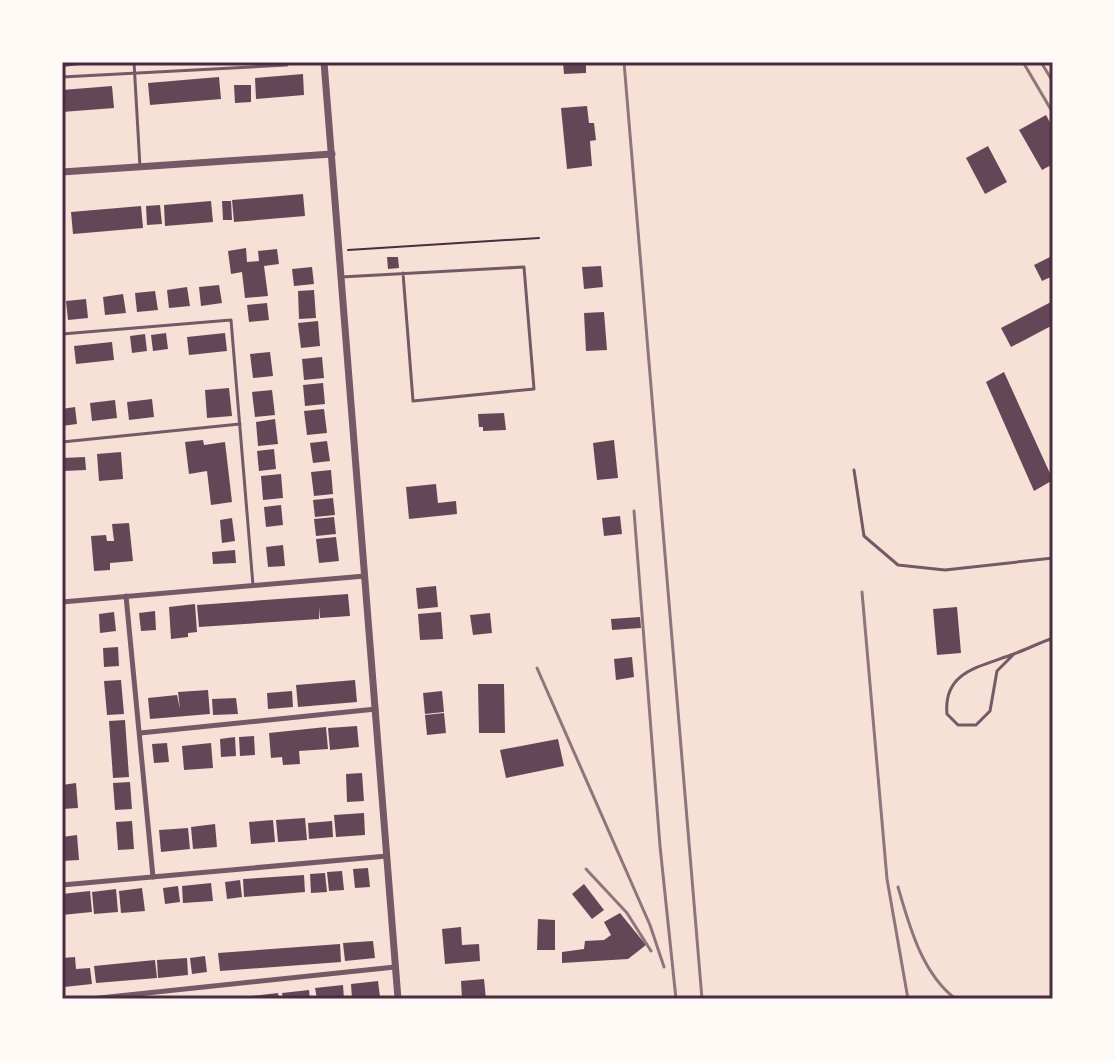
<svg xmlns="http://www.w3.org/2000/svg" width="1115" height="1061" font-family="Commissioner,sans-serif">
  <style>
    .building { fill: #644757 }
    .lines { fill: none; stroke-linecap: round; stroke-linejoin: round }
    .path { stroke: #4a2c40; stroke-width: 2 }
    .service { stroke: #755966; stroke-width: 3 }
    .minor { stroke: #755966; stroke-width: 5 }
    .tertiary { stroke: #755966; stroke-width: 7 }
    .rail { stroke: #8f747c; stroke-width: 3 }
    .neatline { fill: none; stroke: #4a2c40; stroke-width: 3 }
  </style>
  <rect width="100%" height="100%" fill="#f7e1d7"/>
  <!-- building -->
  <g class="building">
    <path d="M 62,62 L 89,62 L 89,64 L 62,67 Z"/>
    <path d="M 563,62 L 586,62 L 586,73 L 564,74 Z"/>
    <path d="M 303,74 L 304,95 L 256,99 L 255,78 Z"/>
    <path d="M 219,77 L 221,99 L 150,105 L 148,83 Z"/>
    <path d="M 234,85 L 251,85 L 251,102 L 235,103 Z"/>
    <path d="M 112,86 L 114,108 L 62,112 L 62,90 Z"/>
    <path d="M 587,106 L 589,123 L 594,123 L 596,140 L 590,141 L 592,166 L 567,169 L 561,108 Z"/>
    <path d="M 1046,115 L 1053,128 L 1053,164 L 1042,170 L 1019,130 Z"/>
    <path d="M 988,146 L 1007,182 L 985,194 L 966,158 Z"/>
    <path d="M 303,194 L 305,216 L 234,222 L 232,200 Z"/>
    <path d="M 211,201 L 213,222 L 165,226 L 164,205 Z"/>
    <path d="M 222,201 L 231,201 L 232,220 L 223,220 Z"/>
    <path d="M 160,205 L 162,224 L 147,225 L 146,206 Z"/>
    <path d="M 141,206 L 143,228 L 73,234 L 71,212 Z"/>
    <path d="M 246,248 L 247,262 L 259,261 L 258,251 L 277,249 L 279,264 L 264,266 L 268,296 L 245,298 L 242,272 L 231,274 L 228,251 Z"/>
    <path d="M 1052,256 L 1053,276 L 1042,281 L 1034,265 Z"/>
    <path d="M 387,257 L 398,257 L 399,268 L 388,269 Z"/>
    <path d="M 601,266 L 603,287 L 584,289 L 582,267 Z"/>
    <path d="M 312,267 L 314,284 L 294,286 L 292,269 Z"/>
    <path d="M 219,285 L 222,303 L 201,306 L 199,287 Z"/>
    <path d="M 187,287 L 190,306 L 169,308 L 167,290 Z"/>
    <path d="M 314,290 L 316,318 L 299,319 L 298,291 Z"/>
    <path d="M 155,291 L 158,310 L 137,312 L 135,293 Z"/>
    <path d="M 123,294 L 126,313 L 105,315 L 103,297 Z"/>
    <path d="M 86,299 L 88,318 L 68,320 L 66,301 Z"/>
    <path d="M 1051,302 L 1053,325 L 1011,347 L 1001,328 Z"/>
    <path d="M 267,303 L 269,320 L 249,322 L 247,305 Z"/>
    <path d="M 604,312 L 607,350 L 586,351 L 584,313 Z"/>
    <path d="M 318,321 L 320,346 L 301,348 L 298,323 Z"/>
    <path d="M 166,333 L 168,349 L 153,351 L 151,335 Z"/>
    <path d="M 225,333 L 227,351 L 189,355 L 187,337 Z"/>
    <path d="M 145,334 L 147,351 L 132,353 L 130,336 Z"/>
    <path d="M 112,342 L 114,360 L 76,364 L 74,346 Z"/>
    <path d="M 270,352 L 273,376 L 253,378 L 250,354 Z"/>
    <path d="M 322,357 L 324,378 L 304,380 L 302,359 Z"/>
    <path d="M 1004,372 L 1053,480 L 1034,491 L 986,382 Z"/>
    <path d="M 323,383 L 325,404 L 305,406 L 303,385 Z"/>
    <path d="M 229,388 L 232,416 L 207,418 L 205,390 Z"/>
    <path d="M 272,390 L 275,415 L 255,417 L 252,392 Z"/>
    <path d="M 152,399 L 154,417 L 129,420 L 127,402 Z"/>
    <path d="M 115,400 L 117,418 L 92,421 L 90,403 Z"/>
    <path d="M 75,407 L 77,424 L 62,426 L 62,409 Z"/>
    <path d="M 324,409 L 327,433 L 307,435 L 304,411 Z"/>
    <path d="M 504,413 L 506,430 L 483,431 L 483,427 L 479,427 L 478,414 Z"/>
    <path d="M 275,419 L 278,444 L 258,446 L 256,422 Z"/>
    <path d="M 203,440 L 204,445 L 225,442 L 232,502 L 211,505 L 207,471 L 189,474 L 185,442 Z"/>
    <path d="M 614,440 L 618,478 L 597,480 L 593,443 Z"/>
    <path d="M 327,441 L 330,461 L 313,463 L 310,443 Z"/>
    <path d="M 274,449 L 276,469 L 259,471 L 257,451 Z"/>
    <path d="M 121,452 L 123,479 L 99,481 L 97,454 Z"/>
    <path d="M 85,457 L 86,470 L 63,471 L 62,458 Z"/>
    <path d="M 331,470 L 333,494 L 314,496 L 311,472 Z"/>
    <path d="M 281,474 L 283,498 L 263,500 L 261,476 Z"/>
    <path d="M 436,484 L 438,503 L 456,501 L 457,514 L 409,519 L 406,487 Z"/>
    <path d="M 333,498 L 335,515 L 315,517 L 313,500 Z"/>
    <path d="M 281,505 L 283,525 L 266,527 L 264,507 Z"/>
    <path d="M 620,516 L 622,534 L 604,536 L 602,518 Z"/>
    <path d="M 334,517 L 336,534 L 316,536 L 314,519 Z"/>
    <path d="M 232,518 L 235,541 L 222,543 L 220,520 Z"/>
    <path d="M 129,523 L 133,561 L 110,563 L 110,570 L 94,571 L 91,536 L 106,535 L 107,541 L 114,541 L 112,524 Z"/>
    <path d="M 336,537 L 339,561 L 319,563 L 316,539 Z"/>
    <path d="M 283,545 L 285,566 L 268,567 L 266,547 Z"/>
    <path d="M 235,550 L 236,563 L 213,564 L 212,552 Z"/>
    <path d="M 436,586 L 438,607 L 418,609 L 416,588 Z"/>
    <path d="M 348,594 L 350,616 L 320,618 L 319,607 L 319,619 L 199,627 L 197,605 Z"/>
    <path d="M 195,604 L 197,632 L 188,633 L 188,637 L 171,639 L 169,607 Z"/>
    <path d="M 957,607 L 961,653 L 937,655 L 933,609 Z"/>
    <path d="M 155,611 L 156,630 L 141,631 L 139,613 Z"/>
    <path d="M 114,612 L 116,631 L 100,633 L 99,614 Z"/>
    <path d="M 441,612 L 443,639 L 420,640 L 418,614 Z"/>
    <path d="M 490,613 L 492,633 L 473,635 L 470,615 Z"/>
    <path d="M 640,617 L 641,628 L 612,630 L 611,619 Z"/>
    <path d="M 118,647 L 119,666 L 104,667 L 103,648 Z"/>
    <path d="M 632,657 L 634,677 L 616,680 L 614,659 Z"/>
    <path d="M 121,680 L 124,714 L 107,715 L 104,681 Z"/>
    <path d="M 355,680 L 357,702 L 298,707 L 296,685 Z"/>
    <path d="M 478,684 L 504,684 L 505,733 L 479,733 Z"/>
    <path d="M 208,690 L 210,714 L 150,719 L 148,698 L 177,695 L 180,709 L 178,692 Z"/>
    <path d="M 292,691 L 293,707 L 268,709 L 267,693 Z"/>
    <path d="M 442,691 L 444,712 L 425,714 L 423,693 Z"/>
    <path d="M 236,698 L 238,714 L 213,715 L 212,699 Z"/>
    <path d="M 444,713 L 446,733 L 427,735 L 425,715 Z"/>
    <path d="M 125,720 L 129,777 L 113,778 L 109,721 Z"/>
    <path d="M 357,726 L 359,747 L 330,750 L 328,728 Z"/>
    <path d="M 326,727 L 328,749 L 299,751 L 300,764 L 283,765 L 282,757 L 271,758 L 269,733 Z"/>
    <path d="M 254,736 L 255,755 L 240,756 L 239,737 Z"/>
    <path d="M 235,737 L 236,756 L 221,757 L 220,739 Z"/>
    <path d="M 558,739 L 564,766 L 506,778 L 500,750 Z"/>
    <path d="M 167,743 L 169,762 L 154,763 L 152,744 Z"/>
    <path d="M 211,743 L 213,768 L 184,770 L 182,746 Z"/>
    <path d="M 362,773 L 364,801 L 347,802 L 346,774 Z"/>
    <path d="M 130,782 L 132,809 L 115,810 L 113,783 Z"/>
    <path d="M 76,783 L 78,808 L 62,809 L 62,785 Z"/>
    <path d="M 364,813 L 365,835 L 336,837 L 334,815 Z"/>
    <path d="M 305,818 L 307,840 L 278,842 L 276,820 Z"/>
    <path d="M 273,820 L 275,842 L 251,844 L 249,822 Z"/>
    <path d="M 132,821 L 134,849 L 118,850 L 116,822 Z"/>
    <path d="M 332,821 L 333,837 L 309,839 L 308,823 Z"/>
    <path d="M 215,824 L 217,847 L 193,849 L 191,827 Z"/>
    <path d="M 188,828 L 190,849 L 161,852 L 159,830 Z"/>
    <path d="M 77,835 L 79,860 L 62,861 L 62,837 Z"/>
    <path d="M 368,868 L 370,887 L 355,888 L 353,869 Z"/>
    <path d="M 342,871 L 344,890 L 329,891 L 327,872 Z"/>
    <path d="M 325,873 L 327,892 L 311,893 L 310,874 Z"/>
    <path d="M 304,875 L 305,892 L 244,897 L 243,879 Z"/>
    <path d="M 240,880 L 242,897 L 227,899 L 225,882 Z"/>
    <path d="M 211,883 L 213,901 L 183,903 L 182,886 Z"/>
    <path d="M 584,884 L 604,910 L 592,919 L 572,894 Z"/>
    <path d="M 178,886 L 180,902 L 165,904 L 163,888 Z"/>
    <path d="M 142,888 L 145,911 L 121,913 L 119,891 Z"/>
    <path d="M 116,889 L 118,912 L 94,914 L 92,892 Z"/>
    <path d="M 90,891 L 92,912 L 62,915 L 62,894 Z"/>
    <path d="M 620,913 L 646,945 L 628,959 L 562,963 L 562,952 L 584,949 L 585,941 L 604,940 L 611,935 L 604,922 Z"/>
    <path d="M 538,919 L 555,920 L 555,950 L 537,950 Z"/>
    <path d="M 461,927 L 462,945 L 479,944 L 480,961 L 445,964 L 442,929 Z"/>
    <path d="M 373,941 L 375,958 L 345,961 L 343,943 Z"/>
    <path d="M 340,944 L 341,962 L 220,971 L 218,953 Z"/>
    <path d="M 205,956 L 207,972 L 192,974 L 190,958 Z"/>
    <path d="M 75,957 L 76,969 L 90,968 L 92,984 L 64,987 L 62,958 Z"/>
    <path d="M 187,958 L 188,975 L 158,978 L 157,960 Z"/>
    <path d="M 155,960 L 157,978 L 96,983 L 94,966 Z"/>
    <path d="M 484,979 L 486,999 L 462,999 L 461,981 Z"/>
    <path d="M 378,981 L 380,997 L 352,999 L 351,984 Z"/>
    <path d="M 343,985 L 344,999 L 317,999 L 315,988 Z"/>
    <path d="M 309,990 L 310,999 L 283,999 L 282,993 Z"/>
    <path d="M 278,993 L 279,999 L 252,999 L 251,996 Z"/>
  </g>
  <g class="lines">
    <!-- path -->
    <path class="path" d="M 348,250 L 539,238"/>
    <!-- service -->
    <g class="service">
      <path d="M 134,62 L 140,167"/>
      <path d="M 62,77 L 287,65"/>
      <path d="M 341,277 L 524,267 L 534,389 L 413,401 L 403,273"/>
      <path d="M 62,334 L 231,320 L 253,585"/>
      <path d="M 62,442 L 240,424"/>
      <path d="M 854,470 L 864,536 L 898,565 L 945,570 L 1053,558"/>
      <path d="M 1014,654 L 997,671 L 990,711 L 976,725 L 958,725 L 947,714 C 943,672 979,667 1011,655 C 1025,650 1039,643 1053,638"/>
    </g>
    <!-- minor -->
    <g class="minor">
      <path d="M 126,596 L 153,877"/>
      <path d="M 62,602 L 365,576"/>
      <path d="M 140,733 L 376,709"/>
      <path d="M 62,885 L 387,856"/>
      <path d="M 90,999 L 395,967"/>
    </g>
    <!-- tertiary -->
    <g class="tertiary">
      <path d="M 324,62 L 398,999"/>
      <path d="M 62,172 L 332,154"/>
    </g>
    <!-- rail -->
    <g class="rail">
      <path d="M 624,62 L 702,999"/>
      <path d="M 1023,62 L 1053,113"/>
      <path d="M 1041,62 L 1053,82"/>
      <path d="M 634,511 L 660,846 L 676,999"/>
      <path d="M 862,592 L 887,879 L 908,999"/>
      <path d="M 537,668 L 650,925 L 664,967"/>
      <path d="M 586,869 L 627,913 L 651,951"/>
      <path d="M 898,887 C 909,925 922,974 956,999"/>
    </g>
  </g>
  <!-- border -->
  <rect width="1115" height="1061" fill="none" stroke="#fffaf5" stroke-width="128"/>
  <rect x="64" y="64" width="987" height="933" class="neatline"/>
</svg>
